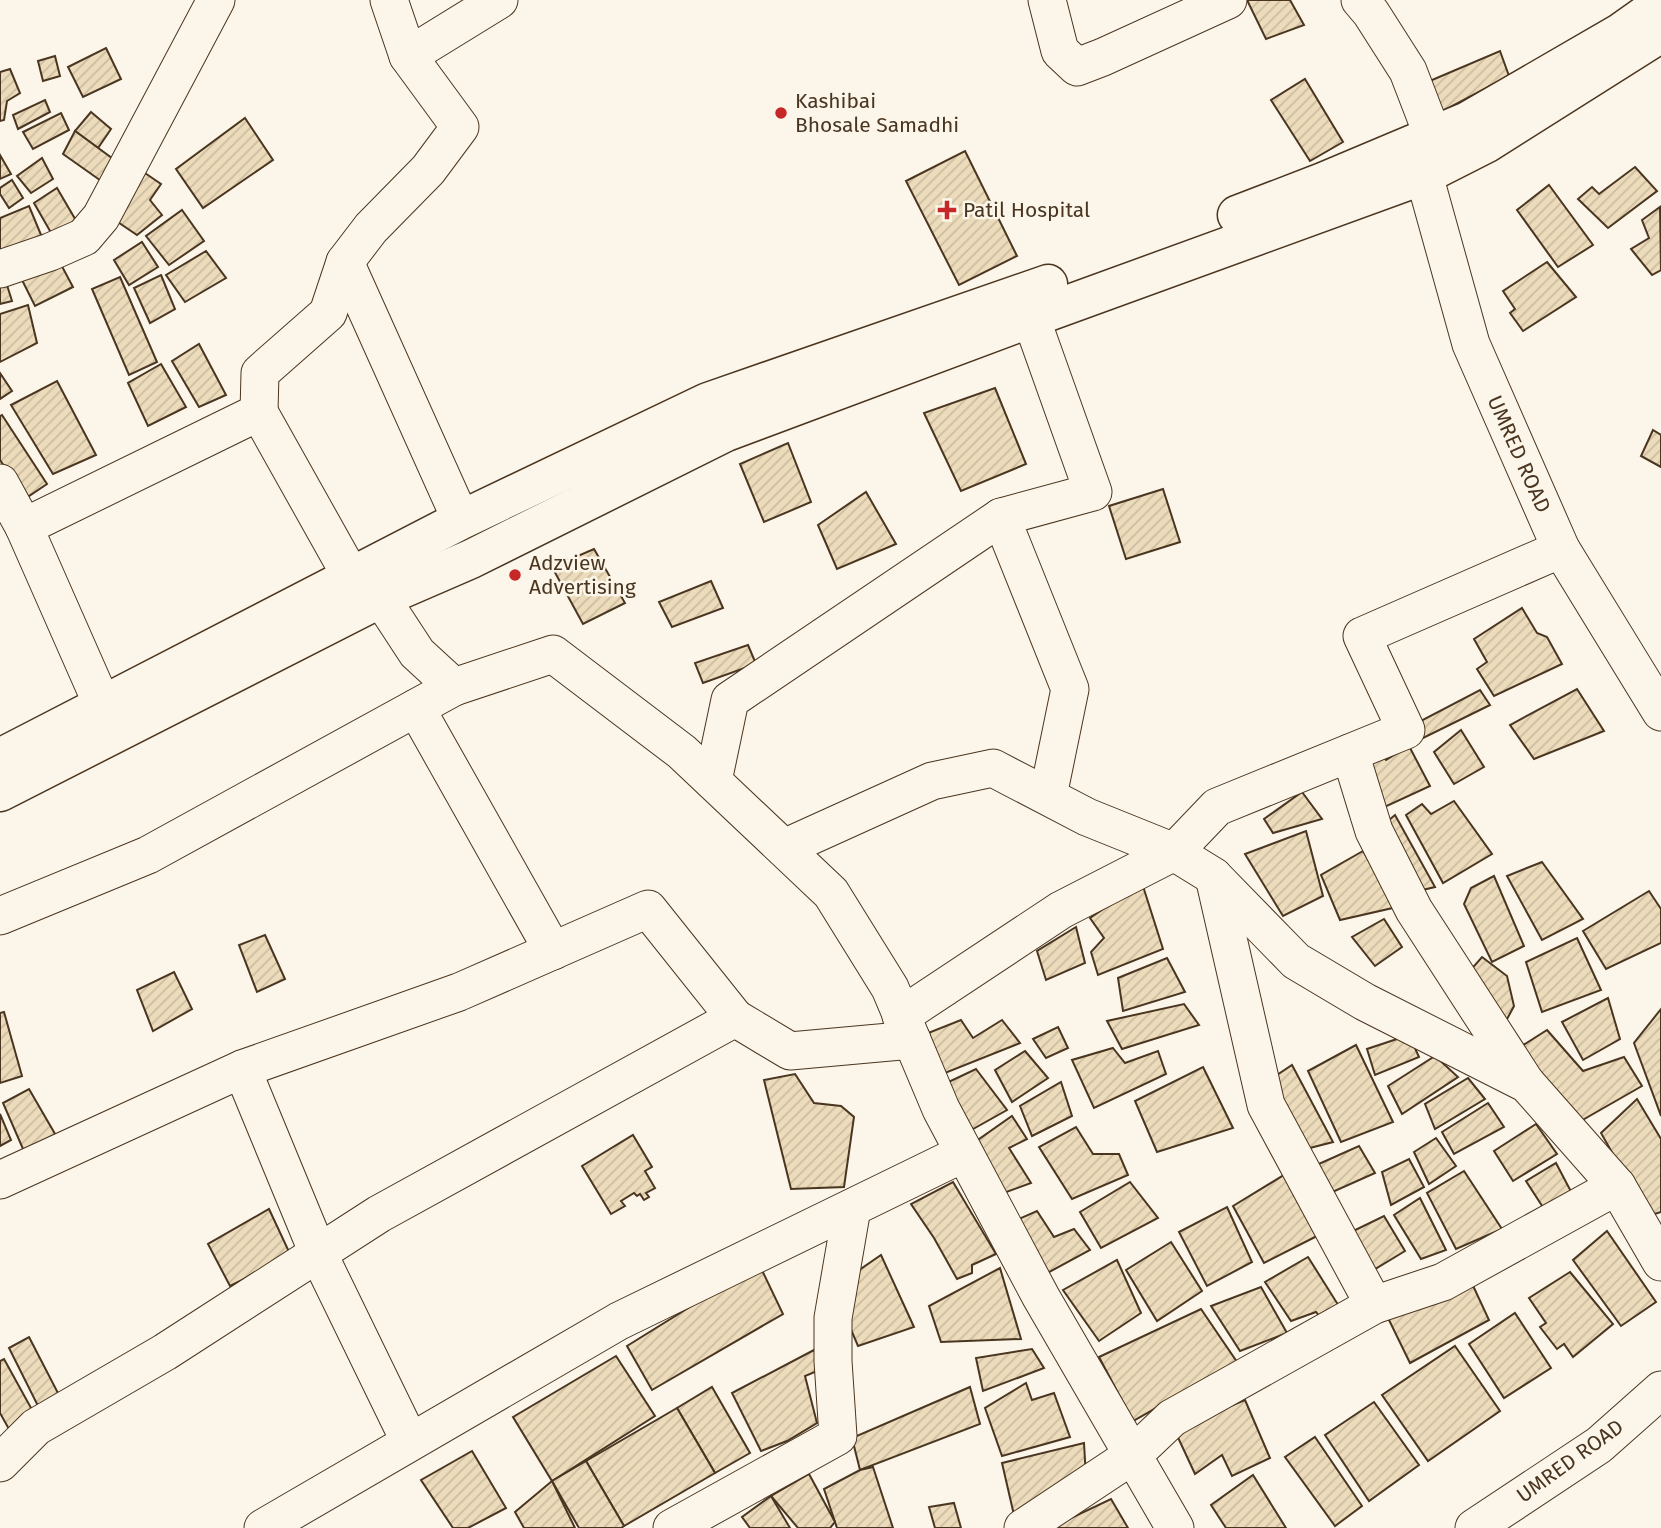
<svg xmlns="http://www.w3.org/2000/svg" width="1661" height="1528" font-family="'Fira Sans',sans-serif">
  <style>
    .building { fill: url(#building-hatch); stroke: #4a3520; stroke-width: 2 }
    .lines { fill: none; stroke-linecap: round; stroke-linejoin: round }
    .minor-casing { stroke: #4a3520; stroke-width: 39 }
    .major-casing { stroke: #4a3520; stroke-width: 41 }
    .minor { stroke: #fbf6e9; stroke-width: 37 }
    .major { stroke: #fbf6e9; stroke-width: 38 }
    .poi-dot { fill: #c62828; stroke: #fbf6e9; stroke-width: 2.5 }
    .labels { text-anchor: middle; stroke-width: 5; stroke-linejoin: round; paint-order: stroke }
    .poi-label { font-size: 21px; fill: #4a3520; stroke: #fbf6e9; text-anchor: start }
    .street-label { font-size: 21px; fill: #4a3520; stroke: #fbf6e9 }
  </style>
  <defs>
    <pattern id="building-hatch" width="6" height="6" patternUnits="userSpaceOnUse" patternTransform="scale(1.75)"><rect width="6" height="6" fill="#ecdcbc"/><path d="M-1 1l2-2M0 6l6-6M5 7l2-2" fill="none" stroke="#ccbda1"/></pattern>
  </defs>
  <rect width="100%" height="100%" fill="#fbf6e9"/>
  <!-- building -->
  <g class="building">
    <path d="M 1247,0 L 1290,0 L 1304,25 L 1266,39 Z"/>
    <path d="M 106,48 L 121,79 L 83,97 L 68,67 Z"/>
    <path d="M 1500,51 L 1509,76 L 1443,111 L 1425,83 Z"/>
    <path d="M 55,56 L 60,76 L 43,81 L 38,61 Z"/>
    <path d="M 10,69 L 20,93 L 7,101 L 4,120 L 0,121 L 0,72 Z"/>
    <path d="M 1305,79 L 1343,142 L 1310,161 L 1271,100 Z"/>
    <path d="M 45,100 L 50,112 L 18,129 L 13,115 Z"/>
    <path d="M 91,112 L 111,129 L 98,148 L 75,131 Z"/>
    <path d="M 61,113 L 69,130 L 33,149 L 23,132 Z"/>
    <path d="M 245,118 L 273,160 L 203,208 L 176,169 Z"/>
    <path d="M 75,131 L 120,164 L 104,183 L 63,154 Z"/>
    <path d="M 965,151 L 1017,256 L 959,285 L 906,181 Z"/>
    <path d="M 0,155 L 11,174 L 0,179 Z"/>
    <path d="M 42,158 L 53,179 L 31,193 L 17,176 Z"/>
    <path d="M 1635,167 L 1657,191 L 1608,228 L 1578,199 L 1592,187 L 1599,194 Z"/>
    <path d="M 139,169 L 161,184 L 150,200 L 162,215 L 137,235 L 109,216 Z"/>
    <path d="M 12,180 L 23,198 L 9,208 L 0,194 L 0,188 Z"/>
    <path d="M 1549,185 L 1593,245 L 1558,267 L 1517,210 Z"/>
    <path d="M 57,188 L 78,224 L 54,238 L 34,203 Z"/>
    <path d="M 29,206 L 44,242 L 0,262 L 0,218 Z"/>
    <path d="M 1660,207 L 1661,270 L 1652,275 L 1631,249 L 1649,238 L 1642,220 Z"/>
    <path d="M 182,210 L 204,241 L 169,265 L 146,236 Z"/>
    <path d="M 142,242 L 158,267 L 129,285 L 114,260 Z"/>
    <path d="M 206,251 L 226,278 L 185,302 L 166,275 Z"/>
    <path d="M 57,257 L 73,287 L 35,306 L 20,276 Z"/>
    <path d="M 1547,262 L 1576,297 L 1523,331 L 1510,313 L 1515,309 L 1503,291 Z"/>
    <path d="M 161,275 L 175,309 L 150,323 L 134,288 Z"/>
    <path d="M 120,277 L 157,362 L 129,375 L 92,289 Z"/>
    <path d="M 6,282 L 12,301 L 0,304 L 0,284 Z"/>
    <path d="M 28,305 L 37,343 L 0,362 L 0,314 Z"/>
    <path d="M 199,344 L 226,395 L 199,407 L 172,361 Z"/>
    <path d="M 161,364 L 186,407 L 148,426 L 128,383 Z"/>
    <path d="M 0,373 L 12,391 L 0,399 Z"/>
    <path d="M 57,381 L 96,455 L 53,474 L 11,405 Z"/>
    <path d="M 995,388 L 1026,464 L 961,491 L 924,413 Z"/>
    <path d="M 2,415 L 47,484 L 26,498 L 0,460 L 0,416 Z"/>
    <path d="M 1653,430 L 1661,435 L 1661,467 L 1641,456 Z"/>
    <path d="M 788,443 L 811,502 L 764,522 L 740,464 Z"/>
    <path d="M 1163,489 L 1180,542 L 1126,559 L 1109,506 Z"/>
    <path d="M 866,492 L 896,544 L 837,569 L 818,525 Z"/>
    <path d="M 594,549 L 625,603 L 583,624 L 552,567 Z"/>
    <path d="M 711,581 L 723,608 L 672,627 L 659,602 Z"/>
    <path d="M 1522,608 L 1537,633 L 1547,637 L 1562,664 L 1494,696 L 1477,669 L 1487,662 L 1474,639 Z"/>
    <path d="M 748,645 L 756,664 L 703,683 L 695,663 Z"/>
    <path d="M 1577,689 L 1604,731 L 1534,759 L 1510,725 Z"/>
    <path d="M 1480,690 L 1490,705 L 1415,742 L 1413,725 Z"/>
    <path d="M 1461,730 L 1484,767 L 1454,784 L 1434,752 Z"/>
    <path d="M 1409,746 L 1430,786 L 1376,811 L 1360,764 L 1380,752 L 1386,760 Z"/>
    <path d="M 1302,792 L 1322,819 L 1273,833 L 1264,819 Z"/>
    <path d="M 1454,801 L 1492,854 L 1443,883 L 1406,815 L 1422,804 L 1431,814 Z"/>
    <path d="M 1395,815 L 1435,887 L 1418,891 L 1382,826 Z"/>
    <path d="M 1306,831 L 1323,896 L 1283,916 L 1245,854 Z"/>
    <path d="M 1363,851 L 1397,907 L 1340,920 L 1321,875 Z"/>
    <path d="M 1542,862 L 1583,919 L 1542,940 L 1507,876 Z"/>
    <path d="M 1494,876 L 1524,946 L 1492,962 L 1464,904 L 1471,888 Z"/>
    <path d="M 1142,883 L 1163,949 L 1098,975 L 1091,952 L 1104,938 L 1090,918 Z"/>
    <path d="M 1649,891 L 1661,909 L 1661,943 L 1606,969 L 1583,931 Z"/>
    <path d="M 1384,919 L 1402,947 L 1375,966 L 1352,937 Z"/>
    <path d="M 1076,927 L 1085,963 L 1046,980 L 1037,951 Z"/>
    <path d="M 265,935 L 285,979 L 257,992 L 239,945 Z"/>
    <path d="M 1577,938 L 1601,990 L 1542,1012 L 1526,962 Z"/>
    <path d="M 1482,957 L 1507,976 L 1514,1006 L 1506,1021 L 1468,973 Z"/>
    <path d="M 1167,958 L 1185,992 L 1123,1011 L 1118,978 Z"/>
    <path d="M 174,972 L 192,1009 L 153,1031 L 137,990 Z"/>
    <path d="M 1608,998 L 1620,1039 L 1583,1060 L 1562,1022 Z"/>
    <path d="M 1184,1004 L 1199,1025 L 1122,1049 L 1107,1021 Z"/>
    <path d="M 1661,1009 L 1661,1116 L 1634,1043 Z"/>
    <path d="M 4,1012 L 22,1076 L 0,1083 L 0,1013 Z"/>
    <path d="M 961,1020 L 973,1038 L 1002,1020 L 1020,1043 L 935,1077 L 923,1035 Z"/>
    <path d="M 1058,1027 L 1068,1048 L 1046,1058 L 1033,1039 Z"/>
    <path d="M 1547,1030 L 1583,1071 L 1624,1057 L 1642,1086 L 1579,1122 L 1517,1049 Z"/>
    <path d="M 1409,1035 L 1419,1057 L 1375,1075 L 1367,1049 Z"/>
    <path d="M 1356,1045 L 1393,1122 L 1341,1142 L 1308,1071 Z"/>
    <path d="M 1113,1048 L 1125,1063 L 1158,1051 L 1166,1074 L 1094,1108 L 1072,1060 Z"/>
    <path d="M 1025,1051 L 1048,1078 L 1012,1102 L 995,1070 Z"/>
    <path d="M 1435,1056 L 1458,1077 L 1402,1114 L 1388,1086 Z"/>
    <path d="M 1292,1065 L 1333,1142 L 1302,1150 L 1271,1079 Z"/>
    <path d="M 1203,1067 L 1233,1128 L 1157,1152 L 1135,1101 Z"/>
    <path d="M 976,1069 L 1007,1110 L 966,1133 L 940,1086 Z"/>
    <path d="M 795,1074 L 814,1103 L 841,1106 L 854,1117 L 844,1187 L 791,1189 L 764,1080 Z"/>
    <path d="M 1468,1078 L 1485,1099 L 1435,1129 L 1425,1104 Z"/>
    <path d="M 1061,1082 L 1072,1116 L 1032,1136 L 1020,1106 Z"/>
    <path d="M 29,1089 L 62,1146 L 30,1165 L 3,1103 Z"/>
    <path d="M 1637,1099 L 1661,1139 L 1661,1212 L 1648,1216 L 1601,1133 Z"/>
    <path d="M 1488,1103 L 1504,1127 L 1454,1154 L 1442,1132 Z"/>
    <path d="M 0,1114 L 11,1140 L 0,1146 Z"/>
    <path d="M 1012,1116 L 1027,1139 L 1009,1148 L 1031,1183 L 998,1195 L 972,1144 Z"/>
    <path d="M 1536,1124 L 1557,1154 L 1513,1181 L 1494,1151 Z"/>
    <path d="M 1076,1127 L 1093,1154 L 1119,1154 L 1128,1175 L 1072,1199 L 1039,1147 Z"/>
    <path d="M 633,1135 L 652,1167 L 645,1171 L 655,1188 L 646,1193 L 649,1197 L 644,1200 L 640,1194 L 637,1196 L 634,1193 L 621,1201 L 625,1206 L 611,1214 L 582,1166 Z"/>
    <path d="M 1436,1138 L 1456,1166 L 1429,1184 L 1414,1152 Z"/>
    <path d="M 1359,1146 L 1375,1173 L 1328,1194 L 1312,1167 Z"/>
    <path d="M 1409,1159 L 1424,1187 L 1391,1205 L 1382,1172 Z"/>
    <path d="M 1556,1163 L 1577,1203 L 1548,1215 L 1526,1181 Z"/>
    <path d="M 1464,1171 L 1502,1229 L 1456,1249 L 1427,1193 Z"/>
    <path d="M 1284,1175 L 1319,1235 L 1264,1263 L 1233,1206 Z"/>
    <path d="M 953,1182 L 996,1254 L 972,1265 L 972,1273 L 957,1279 L 934,1238 L 911,1204 Z"/>
    <path d="M 1130,1182 L 1158,1218 L 1101,1248 L 1080,1212 Z"/>
    <path d="M 1420,1198 L 1446,1250 L 1421,1259 L 1394,1215 Z"/>
    <path d="M 1227,1207 L 1252,1262 L 1207,1286 L 1179,1232 Z"/>
    <path d="M 269,1209 L 291,1256 L 230,1286 L 208,1244 Z"/>
    <path d="M 1037,1211 L 1054,1237 L 1074,1229 L 1090,1250 L 1040,1277 L 1012,1222 Z"/>
    <path d="M 1384,1216 L 1405,1251 L 1367,1274 L 1345,1235 Z"/>
    <path d="M 1607,1231 L 1656,1302 L 1621,1326 L 1573,1260 Z"/>
    <path d="M 1171,1242 L 1202,1291 L 1157,1321 L 1126,1270 Z"/>
    <path d="M 881,1255 L 914,1327 L 858,1346 L 843,1311 L 849,1277 Z"/>
    <path d="M 1308,1257 L 1342,1311 L 1323,1321 L 1316,1312 L 1291,1321 L 1265,1282 Z"/>
    <path d="M 1117,1260 L 1141,1313 L 1099,1341 L 1063,1290 Z"/>
    <path d="M 759,1264 L 783,1314 L 652,1390 L 627,1346 Z"/>
    <path d="M 1000,1268 L 1021,1339 L 941,1342 L 929,1306 Z"/>
    <path d="M 1570,1272 L 1613,1324 L 1573,1357 L 1564,1344 L 1557,1349 L 1540,1327 L 1546,1323 L 1529,1298 Z"/>
    <path d="M 1469,1277 L 1489,1320 L 1410,1363 L 1388,1318 Z"/>
    <path d="M 1261,1287 L 1287,1333 L 1240,1351 L 1211,1306 Z"/>
    <path d="M 1201,1309 L 1237,1362 L 1133,1421 L 1099,1357 Z"/>
    <path d="M 1515,1313 L 1551,1368 L 1504,1398 L 1469,1344 Z"/>
    <path d="M 29,1337 L 59,1395 L 38,1406 L 9,1348 Z"/>
    <path d="M 1455,1346 L 1500,1411 L 1428,1461 L 1382,1395 Z"/>
    <path d="M 1032,1349 L 1044,1368 L 983,1391 L 976,1358 Z"/>
    <path d="M 814,1350 L 822,1369 L 805,1376 L 817,1423 L 787,1441 L 761,1451 L 732,1393 Z"/>
    <path d="M 616,1356 L 655,1416 L 552,1481 L 513,1417 Z"/>
    <path d="M 4,1359 L 36,1417 L 10,1431 L 0,1413 L 0,1361 Z"/>
    <path d="M 1026,1383 L 1032,1400 L 1054,1393 L 1070,1437 L 1002,1456 L 985,1408 Z"/>
    <path d="M 712,1387 L 750,1453 L 715,1473 L 677,1408 Z"/>
    <path d="M 970,1387 L 980,1424 L 860,1470 L 852,1438 Z"/>
    <path d="M 1245,1400 L 1270,1458 L 1232,1476 L 1222,1455 L 1195,1474 L 1174,1429 Z"/>
    <path d="M 1374,1402 L 1419,1465 L 1369,1501 L 1325,1435 Z"/>
    <path d="M 677,1408 L 715,1473 L 624,1526 L 586,1461 Z"/>
    <path d="M 1315,1437 L 1362,1506 L 1335,1526 L 1285,1457 Z"/>
    <path d="M 1084,1443 L 1086,1478 L 1014,1515 L 1002,1463 Z"/>
    <path d="M 472,1451 L 506,1508 L 468,1528 L 453,1528 L 421,1480 Z"/>
    <path d="M 586,1461 L 624,1526 L 621,1528 L 579,1528 L 552,1481 Z"/>
    <path d="M 873,1467 L 893,1528 L 837,1528 L 824,1489 L 860,1470 Z"/>
    <path d="M 809,1474 L 835,1522 L 830,1528 L 798,1528 L 771,1496 Z"/>
    <path d="M 1253,1475 L 1286,1528 L 1226,1528 L 1211,1505 Z"/>
    <path d="M 552,1481 L 575,1528 L 524,1528 L 515,1512 Z"/>
    <path d="M 771,1496 L 790,1528 L 750,1528 L 742,1517 Z"/>
    <path d="M 1111,1499 L 1128,1528 L 1050,1528 Z"/>
    <path d="M 954,1503 L 961,1528 L 935,1528 L 929,1507 Z"/>
  </g>
  <g class="lines">
    <defs>
      <g id="minor">
        <path d="M 389,0 L 408,56"/>
        <path d="M 1047,0 L 1060,51 L 1077,67 L 1103,57 L 1228,0"/>
        <path d="M 1360,0 L 1371,13 L 1408,71 L 1433,136 L 1424,175 L 1471,344 L 1561,549 L 1661,712"/>
        <path d="M 345,262 L 461,520"/>
        <path d="M 0,269 L 50,252 L 84,237 L 101,217 L 216,0"/>
        <path d="M 1031,318 L 1093,492 L 1001,517 L 1070,689 L 1048,796"/>
        <path d="M 259,412 L 352,578 L 381,598 L 417,653 L 454,687 L 553,654 L 682,752 L 831,893 L 890,988 L 941,1109 L 1041,1297 L 1175,1528"/>
        <path d="M 0,483 L 24,527 L 102,704 L 117,731"/>
        <path d="M 24,527 L 259,412 L 260,373 L 328,313 L 345,262 L 371,228 L 428,170 L 460,127 L 408,56 L 499,0"/>
        <path d="M 416,708 L 553,951"/>
        <path d="M 1350,753 L 1374,831 L 1414,910 L 1526,1083"/>
        <path d="M 713,781 L 730,700 L 1001,517"/>
        <path d="M 784,848 L 932,781 L 993,768 L 1087,817 L 1174,852 L 1213,876 L 1296,961 L 1365,1002 L 1527,1084 L 1617,1186 L 1661,1262"/>
        <path d="M 1214,877 L 1266,1105 L 1374,1305"/>
        <path d="M 0,916 L 148,855 L 454,687"/>
        <path d="M 901,1016 L 1061,910 L 1174,852 L 1217,807 L 1406,730 L 1362,636 L 1561,549"/>
        <path d="M 242,1069 L 318,1253 L 410,1442"/>
        <path d="M 0,1180 L 242,1069 L 459,992 L 648,909 L 735,1018"/>
        <path d="M 0,1463 L 36,1427 L 165,1352 L 379,1214 L 735,1018 L 790,1051 L 912,1040"/>
        <path d="M 263,1528 L 619,1321 L 964,1153"/>
        <path d="M 672,1528 L 838,1436 L 833,1361 L 833,1318 L 852,1208"/>
        <path d="M 1023,1528 L 1133,1455 L 1172,1418 L 1374,1305 L 1443,1282 L 1617,1186"/>
        <path d="M 1474,1528 L 1599,1445 L 1661,1390"/>
      </g>
      <g id="major">
        <path d="M 1237,215 L 1323,182 L 1468,121 L 1620,33 L 1661,4"/>
        <path d="M 0,758 L 461,520 L 708,402 L 1048,284"/>
        <path d="M 0,792 L 381,598 L 471,559 L 726,432 L 1031,318 L 1424,175 L 1487,143 L 1661,33"/>
      </g>
    </defs>
    <!-- minor casing -->
    <use href="#minor" class="minor-casing"/>
    <!-- major casing -->
    <use href="#major" class="major-casing"/>
    <!-- minor -->
    <use href="#minor" class="minor"/>
    <!-- major -->
    <use href="#major" class="major"/>
  </g>
  <!-- markers -->
  <g class="poi-dot">
    <circle cx="781" cy="113" r="7"/>
    <path d="M943.5 199.5h7v7h7v7h-7v7h-7v-7h-7v-7h7z"/>
    <circle cx="515" cy="575" r="7"/>
  </g>
  <g class="labels">
    <!-- poi labels -->
    <g class="poi-label">
      <text x="795" y="108">Kashibai<tspan x="795" dy="24">Bhosale Samadhi</tspan></text>
      <text x="963" y="217">Patil Hospital</text>
      <text x="529" y="570">Adzview<tspan x="529" dy="24">Advertising</tspan></text>
    </g>
    <!-- street labels -->
    <g class="street-label">
      <text transform="translate(1519 454) rotate(66)" y="7">UMRED ROAD</text>
      <text transform="translate(1570 1461) rotate(-36)" y="7">UMRED ROAD</text>
    </g>
  </g>
</svg>
